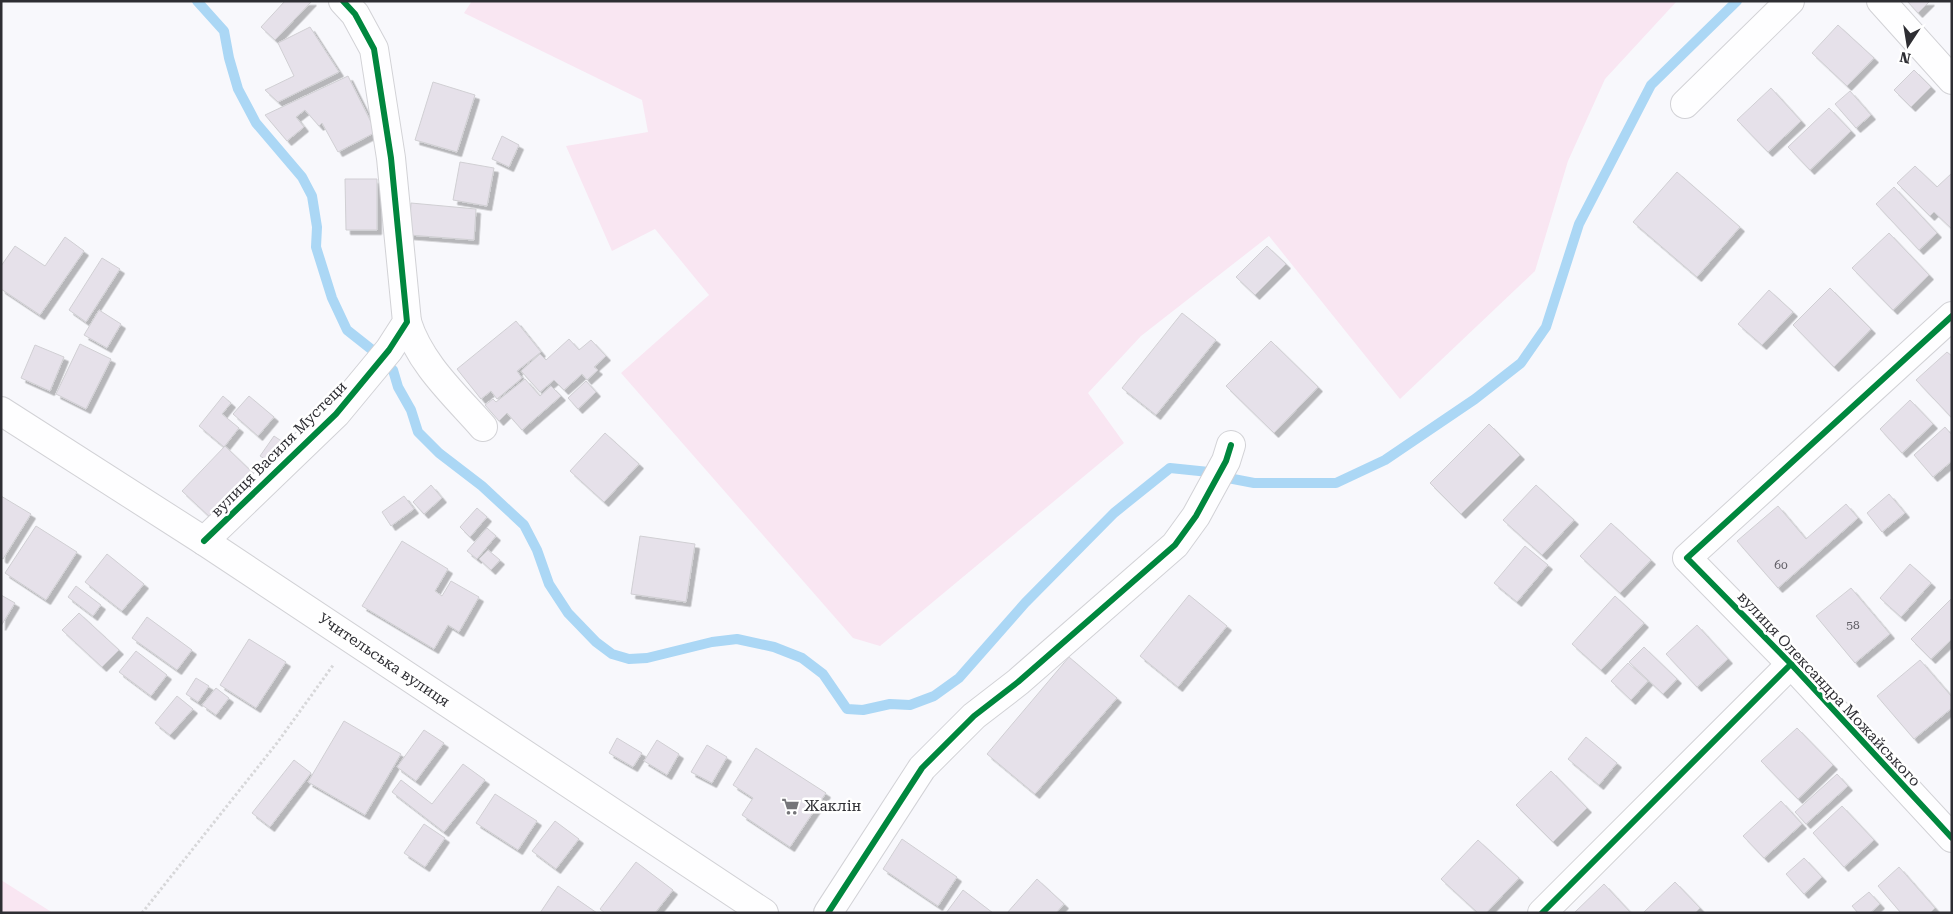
<svg xmlns="http://www.w3.org/2000/svg" width="1953" height="914" font-family="'Roboto Serif',serif">
  <style>
    .green { fill: #f9e6f2 }
    .lines { fill: none; stroke-linecap: round; stroke-linejoin: round }
    .stream { stroke: #abd7f5; stroke-width: 10 }
    .building { fill: #e6e1ea; stroke: #d0cfd3; filter: url(#shadow) }
    .minor-casing { stroke: #d2d2d6; stroke-width: 30 }
    .secondary-casing { stroke: #d2d2d6; stroke-width: 30 }
    .path { stroke: #d7d7d9; stroke-width: 3; stroke-dasharray: 2.5 2.5; stroke-linecap: butt }
    .minor { stroke: #fefeff; stroke-width: 28 }
    .secondary { stroke: #fefeff; stroke-width: 28 }
    .cycleway-casing { stroke: #fff; stroke-width: 9 }
    .cycleway { stroke: #00873e; stroke-width: 6 }
    .labels { text-anchor: middle; stroke-width: 5; stroke-linejoin: round; paint-order: stroke }
    .number-label { font-size: 12px; fill: #5e5c63 }
    .street-label { font-size: 15px; fill: #2e2e33; stroke: #fff }
    .poi-label { font-size: 15px; fill: #2e2e33; stroke: #fff; text-anchor: start }
  </style>
  <defs>
    <filter id="shadow"><feDropShadow dx="4.5" dy="4.5" stdDeviation="0" flood-color="#0004"/></filter>
  </defs>
  <rect width="100%" height="100%" fill="#f8f8fc"/>
  <!-- green -->
  <g class="green">
    <path d="M 472,1 L 1677,1 L 1605,79 L 1568,161 L 1535,271 L 1400,399 L 1269,236 L 1141,336 L 1088,393 L 1124,443 L 880,646 L 853,638 L 621,373 L 709,295 L 655,229 L 612,251 L 566,146 L 648,132 L 642,100 L 464,13 Z"/>
    <path d="M 1,880 L 53,913 L 1,913 Z"/>
  </g>
  <g class="lines">
    <!-- stream -->
    <g class="stream">
      <path d="M 197,1 L 224,31 L 229,58 L 238,89 L 256,123 L 302,177 L 312,196 L 317,227 L 316,247 L 332,298 L 347,330 L 371,349 L 393,370 L 398,387 L 411,410 L 418,432 L 439,453 L 482,486 L 524,525 L 537,550 L 549,584 L 568,613 L 596,642 L 612,654 L 629,659 L 647,658 L 712,642 L 737,639 L 774,647 L 802,658 L 823,674 L 847,709 L 863,710 L 890,704 L 910,705 L 934,696 L 959,678 L 1025,603 L 1114,513 L 1170,468 L 1209,472"/>
      <path d="M 1228,478 L 1254,483 L 1336,483 L 1385,460 L 1475,399 L 1521,363 L 1546,327 L 1579,224 L 1651,85 L 1737,1"/>
    </g>
  </g>
  <!-- building -->
  <g class="building">
    <path d="M 285,1 L 312,1 L 275,40 L 261,27 Z"/>
    <path d="M 1907,1 L 1930,1 L 1918,13 Z"/>
    <path d="M 1838,25 L 1874,58 L 1847,86 L 1812,53 Z"/>
    <path d="M 310,27 L 339,72 L 278,102 L 265,90 L 294,76 L 278,43 Z"/>
    <path d="M 1914,70 L 1931,87 L 1911,107 L 1894,90 Z"/>
    <path d="M 348,76 L 376,132 L 338,152 L 322,123 L 319,126 L 305,110 L 296,117 L 304,127 L 287,141 L 265,115 Z"/>
    <path d="M 433,82 L 475,95 L 457,152 L 415,140 Z"/>
    <path d="M 1771,88 L 1801,121 L 1768,152 L 1737,120 Z"/>
    <path d="M 1850,91 L 1871,115 L 1856,128 L 1835,104 Z"/>
    <path d="M 1829,108 L 1851,131 L 1810,170 L 1788,147 Z"/>
    <path d="M 502,136 L 519,145 L 509,167 L 492,159 Z"/>
    <path d="M 460,162 L 494,168 L 487,206 L 453,200 Z"/>
    <path d="M 1915,166 L 1937,187 L 1952,173 L 1952,229 L 1934,212 L 1930,216 L 1897,183 Z"/>
    <path d="M 1677,172 L 1740,227 L 1697,277 L 1633,222 Z"/>
    <path d="M 345,179 L 377,179 L 377,230 L 346,230 Z"/>
    <path d="M 1894,187 L 1937,233 L 1919,250 L 1876,204 Z"/>
    <path d="M 411,203 L 476,209 L 474,240 L 409,235 Z"/>
    <path d="M 1889,233 L 1929,275 L 1893,310 L 1852,268 Z"/>
    <path d="M 65,237 L 84,251 L 40,315 L 1,289 L 1,266 L 15,246 L 45,266 Z"/>
    <path d="M 1267,246 L 1286,264 L 1255,295 L 1236,277 Z"/>
    <path d="M 102,258 L 120,269 L 86,322 L 69,310 Z"/>
    <path d="M 1830,288 L 1871,329 L 1834,367 L 1793,325 Z"/>
    <path d="M 1769,290 L 1793,312 L 1762,345 L 1738,324 Z"/>
    <path d="M 99,310 L 121,324 L 107,348 L 84,335 Z"/>
    <path d="M 1182,313 L 1216,340 L 1156,415 L 1122,388 Z"/>
    <path d="M 516,321 L 541,352 L 517,371 L 522,378 L 497,399 L 491,391 L 481,399 L 457,369 Z"/>
    <path d="M 569,339 L 579,350 L 591,340 L 606,356 L 594,367 L 598,370 L 587,380 L 582,374 L 564,390 L 554,380 L 540,392 L 521,371 L 540,354 L 546,360 Z"/>
    <path d="M 1271,341 L 1318,387 L 1274,433 L 1226,386 Z"/>
    <path d="M 80,344 L 111,359 L 86,409 L 56,394 Z"/>
    <path d="M 35,345 L 64,357 L 50,391 L 21,378 Z"/>
    <path d="M 1947,352 L 1952,356 L 1952,418 L 1916,380 Z"/>
    <path d="M 525,379 L 540,396 L 551,386 L 561,396 L 522,430 L 507,413 L 499,421 L 485,405 L 493,399 L 496,402 Z"/>
    <path d="M 586,381 L 596,392 L 578,409 L 568,398 Z"/>
    <path d="M 223,396 L 231,403 L 222,414 L 239,428 L 224,447 L 199,426 Z"/>
    <path d="M 249,396 L 274,417 L 258,436 L 233,414 Z"/>
    <path d="M 1910,400 L 1933,424 L 1902,453 L 1880,429 Z"/>
    <path d="M 1489,424 L 1520,455 L 1461,514 L 1430,483 Z"/>
    <path d="M 1945,427 L 1952,435 L 1952,461 L 1933,477 L 1914,455 Z"/>
    <path d="M 605,433 L 639,464 L 604,502 L 570,471 Z"/>
    <path d="M 274,436 L 289,446 L 276,466 L 260,456 Z"/>
    <path d="M 225,446 L 255,475 L 212,519 L 182,491 Z"/>
    <path d="M 431,485 L 442,498 L 424,514 L 413,502 Z"/>
    <path d="M 1536,485 L 1574,520 L 1542,555 L 1503,520 Z"/>
    <path d="M 1889,494 L 1905,513 L 1882,532 L 1867,513 Z"/>
    <path d="M 1,496 L 31,514 L 3,559 L 1,558 Z"/>
    <path d="M 404,496 L 414,509 L 391,526 L 382,512 Z"/>
    <path d="M 1846,504 L 1858,518 L 1778,588 L 1737,541 L 1778,506 L 1806,539 Z"/>
    <path d="M 477,508 L 487,517 L 470,537 L 460,527 Z"/>
    <path d="M 1611,523 L 1651,560 L 1620,593 L 1580,556 Z"/>
    <path d="M 36,526 L 77,552 L 46,600 L 5,573 Z"/>
    <path d="M 487,528 L 496,536 L 477,559 L 467,551 Z"/>
    <path d="M 640,536 L 695,544 L 686,602 L 631,594 Z"/>
    <path d="M 402,541 L 448,569 L 435,591 L 442,596 L 451,581 L 479,597 L 459,632 L 448,625 L 434,649 L 362,606 Z"/>
    <path d="M 1525,546 L 1548,565 L 1517,602 L 1494,583 Z"/>
    <path d="M 488,550 L 500,560 L 491,570 L 479,559 Z"/>
    <path d="M 107,554 L 144,584 L 122,611 L 85,582 Z"/>
    <path d="M 1910,564 L 1931,583 L 1901,617 L 1880,598 Z"/>
    <path d="M 76,586 L 101,605 L 93,616 L 68,597 Z"/>
    <path d="M 1851,588 L 1890,634 L 1855,663 L 1816,616 Z"/>
    <path d="M 1,595 L 15,603 L 1,626 Z"/>
    <path d="M 1189,595 L 1227,626 L 1178,687 L 1140,656 Z"/>
    <path d="M 1615,596 L 1644,623 L 1601,670 L 1572,644 Z"/>
    <path d="M 1951,599 L 1952,639 L 1931,659 L 1911,639 Z"/>
    <path d="M 79,613 L 119,650 L 102,667 L 62,630 Z"/>
    <path d="M 147,617 L 192,650 L 177,670 L 132,638 Z"/>
    <path d="M 1697,625 L 1728,659 L 1697,687 L 1666,654 Z"/>
    <path d="M 249,639 L 286,662 L 256,708 L 220,685 Z"/>
    <path d="M 1644,647 L 1677,679 L 1663,694 L 1629,662 Z"/>
    <path d="M 136,651 L 167,675 L 151,696 L 119,672 Z"/>
    <path d="M 1069,657 L 1117,698 L 1035,794 L 987,754 Z"/>
    <path d="M 1920,660 L 1952,697 L 1952,708 L 1914,739 L 1877,696 Z"/>
    <path d="M 1628,663 L 1648,681 L 1631,700 L 1611,681 Z"/>
    <path d="M 196,678 L 209,686 L 198,702 L 186,694 Z"/>
    <path d="M 216,688 L 229,698 L 216,715 L 202,705 Z"/>
    <path d="M 177,696 L 193,709 L 170,735 L 155,723 Z"/>
    <path d="M 344,721 L 401,754 L 365,815 L 308,782 Z"/>
    <path d="M 1797,728 L 1833,765 L 1798,799 L 1761,761 Z"/>
    <path d="M 424,730 L 444,743 L 416,781 L 397,767 Z"/>
    <path d="M 1586,737 L 1617,763 L 1599,785 L 1568,759 Z"/>
    <path d="M 617,738 L 642,753 L 633,767 L 609,753 Z"/>
    <path d="M 657,740 L 679,754 L 667,775 L 644,761 Z"/>
    <path d="M 707,745 L 727,757 L 712,783 L 691,772 Z"/>
    <path d="M 756,748 L 826,793 L 790,847 L 742,815 L 753,798 L 733,785 Z"/>
    <path d="M 294,760 L 311,773 L 270,827 L 252,813 Z"/>
    <path d="M 463,764 L 485,780 L 444,832 L 392,792 L 401,780 L 432,804 Z"/>
    <path d="M 1551,771 L 1587,808 L 1553,842 L 1516,805 Z"/>
    <path d="M 1837,774 L 1848,786 L 1806,824 L 1795,812 Z"/>
    <path d="M 495,794 L 537,821 L 518,850 L 476,823 Z"/>
    <path d="M 1781,801 L 1802,824 L 1764,858 L 1743,836 Z"/>
    <path d="M 1842,806 L 1874,840 L 1844,867 L 1813,833 Z"/>
    <path d="M 555,821 L 579,839 L 556,869 L 532,851 Z"/>
    <path d="M 424,824 L 445,838 L 425,867 L 404,853 Z"/>
    <path d="M 902,839 L 957,877 L 938,906 L 883,869 Z"/>
    <path d="M 1478,840 L 1519,878 L 1486,913 L 1478,913 L 1441,879 Z"/>
    <path d="M 1804,858 L 1822,877 L 1804,894 L 1786,874 Z"/>
    <path d="M 636,862 L 673,890 L 655,913 L 605,913 L 600,909 Z"/>
    <path d="M 1899,867 L 1935,908 L 1930,913 L 1901,913 L 1878,886 Z"/>
    <path d="M 1037,879 L 1064,904 L 1056,913 L 1007,913 Z"/>
    <path d="M 1675,882 L 1700,908 L 1695,913 L 1643,913 Z"/>
    <path d="M 1604,884 L 1631,913 L 1574,913 Z"/>
    <path d="M 558,886 L 597,913 L 540,913 Z"/>
    <path d="M 963,890 L 993,913 L 946,913 Z"/>
    <path d="M 1869,892 L 1880,904 L 1870,913 L 1858,913 L 1852,906 Z"/>
  </g>
  <g class="lines">
    <defs>
      <g id="minor">
        <path d="M 1881,1 L 1952,80"/>
        <path d="M 1685,104 L 1790,1"/>
        <path d="M 1952,316 L 1687,558 L 1791,664 L 1952,838"/>
        <path d="M 407,322 C 420,364 455,395 483,427"/>
        <path d="M 204,541 L 336,414 L 389,350 L 407,322 L 391,158 L 374,49 L 355,14 L 343,1"/>
        <path d="M 828,913 L 922,768 L 974,716 L 1018,682 L 1175,545 L 1196,516 L 1226,461 L 1231,445"/>
        <path d="M 1542,913 L 1791,664"/>
      </g>
      <path id="secondary" d="M 1,411 L 204,541 L 764,913"/>
    </defs>
    <!-- minor casing -->
    <use href="#minor" class="minor-casing"/>
    <!-- secondary casing -->
    <use href="#secondary" class="secondary-casing"/>
    <!-- path -->
    <path class="path" d="M 142,913 L 277,743 L 334,664"/>
    <!-- minor -->
    <use href="#minor" class="minor"/>
    <!-- secondary -->
    <use href="#secondary" class="secondary"/>
    <defs>
      <g id="cycleway">
        <path d="M 1952,316 L 1687,558 L 1791,664 L 1952,838"/>
        <path d="M 204,541 L 336,414 L 389,350 L 407,322 L 391,158 L 374,49 L 355,14 L 343,1"/>
        <path d="M 828,913 L 922,768 L 974,716 L 1018,682 L 1175,545 L 1196,516 L 1226,461 L 1231,445"/>
        <path d="M 1542,913 L 1791,664"/>
      </g>
    </defs>
    <!-- cycleway casing -->
    <use href="#cycleway" class="cycleway-casing"/>
    <!-- cycleway -->
    <use href="#cycleway" class="cycleway"/>
  </g>
  <!-- icons -->
  <defs>
    <symbol id="supermarket-bare" viewBox="-9 -9 18 18"><path d="M-6-5.5h2.5l.6 2H6L4.5 2H-2.5L-4.4-4H-6ZM-1.5 3.2a1.3 1.3 0 1 0 .1 0ZM3 3.2a1.3 1.3 0 1 0 .1 0Z" fill="#757579" stroke="#fff" stroke-width="2.5" paint-order="stroke"/></symbol>
  </defs>
  <g fill-rule="evenodd">
    <use href="#supermarket-bare" x="778" y="794" width="25" height="25"/>
  </g>
  <g class="labels">
    <!-- number labels -->
    <g class="number-label">
      <text x="1781" y="569">60</text>
      <text x="1853" y="629">58</text>
    </g>
    <!-- street labels -->
    <g class="street-label">
      <text transform="translate(279 449) rotate(-45)" y="5">вулиця Василя Мустеци</text>
      <text transform="translate(384 660) rotate(34)" y="5">Учительська вулиця</text>
      <text transform="translate(1829 689) rotate(47)" y="5">вулиця Олександра Можайського</text>
    </g>
    <!-- poi labels -->
    <g class="poi-label">
      <text x="804" y="811">Жаклін</text>
    </g>
  </g>
  <!-- border -->
  <rect width="1953" height="914" fill="none" stroke="#2e2e33" stroke-width="5"/>
  <!-- north arrow -->
  <g transform="translate(1908 45) rotate(192)" stroke="#ffffff" stroke-width="4" paint-order="stroke">
  <path d="M0-4L9 19L0 12L-9 19Z" fill="#2e2e33"/>
  <text y="-8" font-size="14" font-weight="bold" text-anchor="middle" fill="#2e2e33">N</text>
  </g>
</svg>
